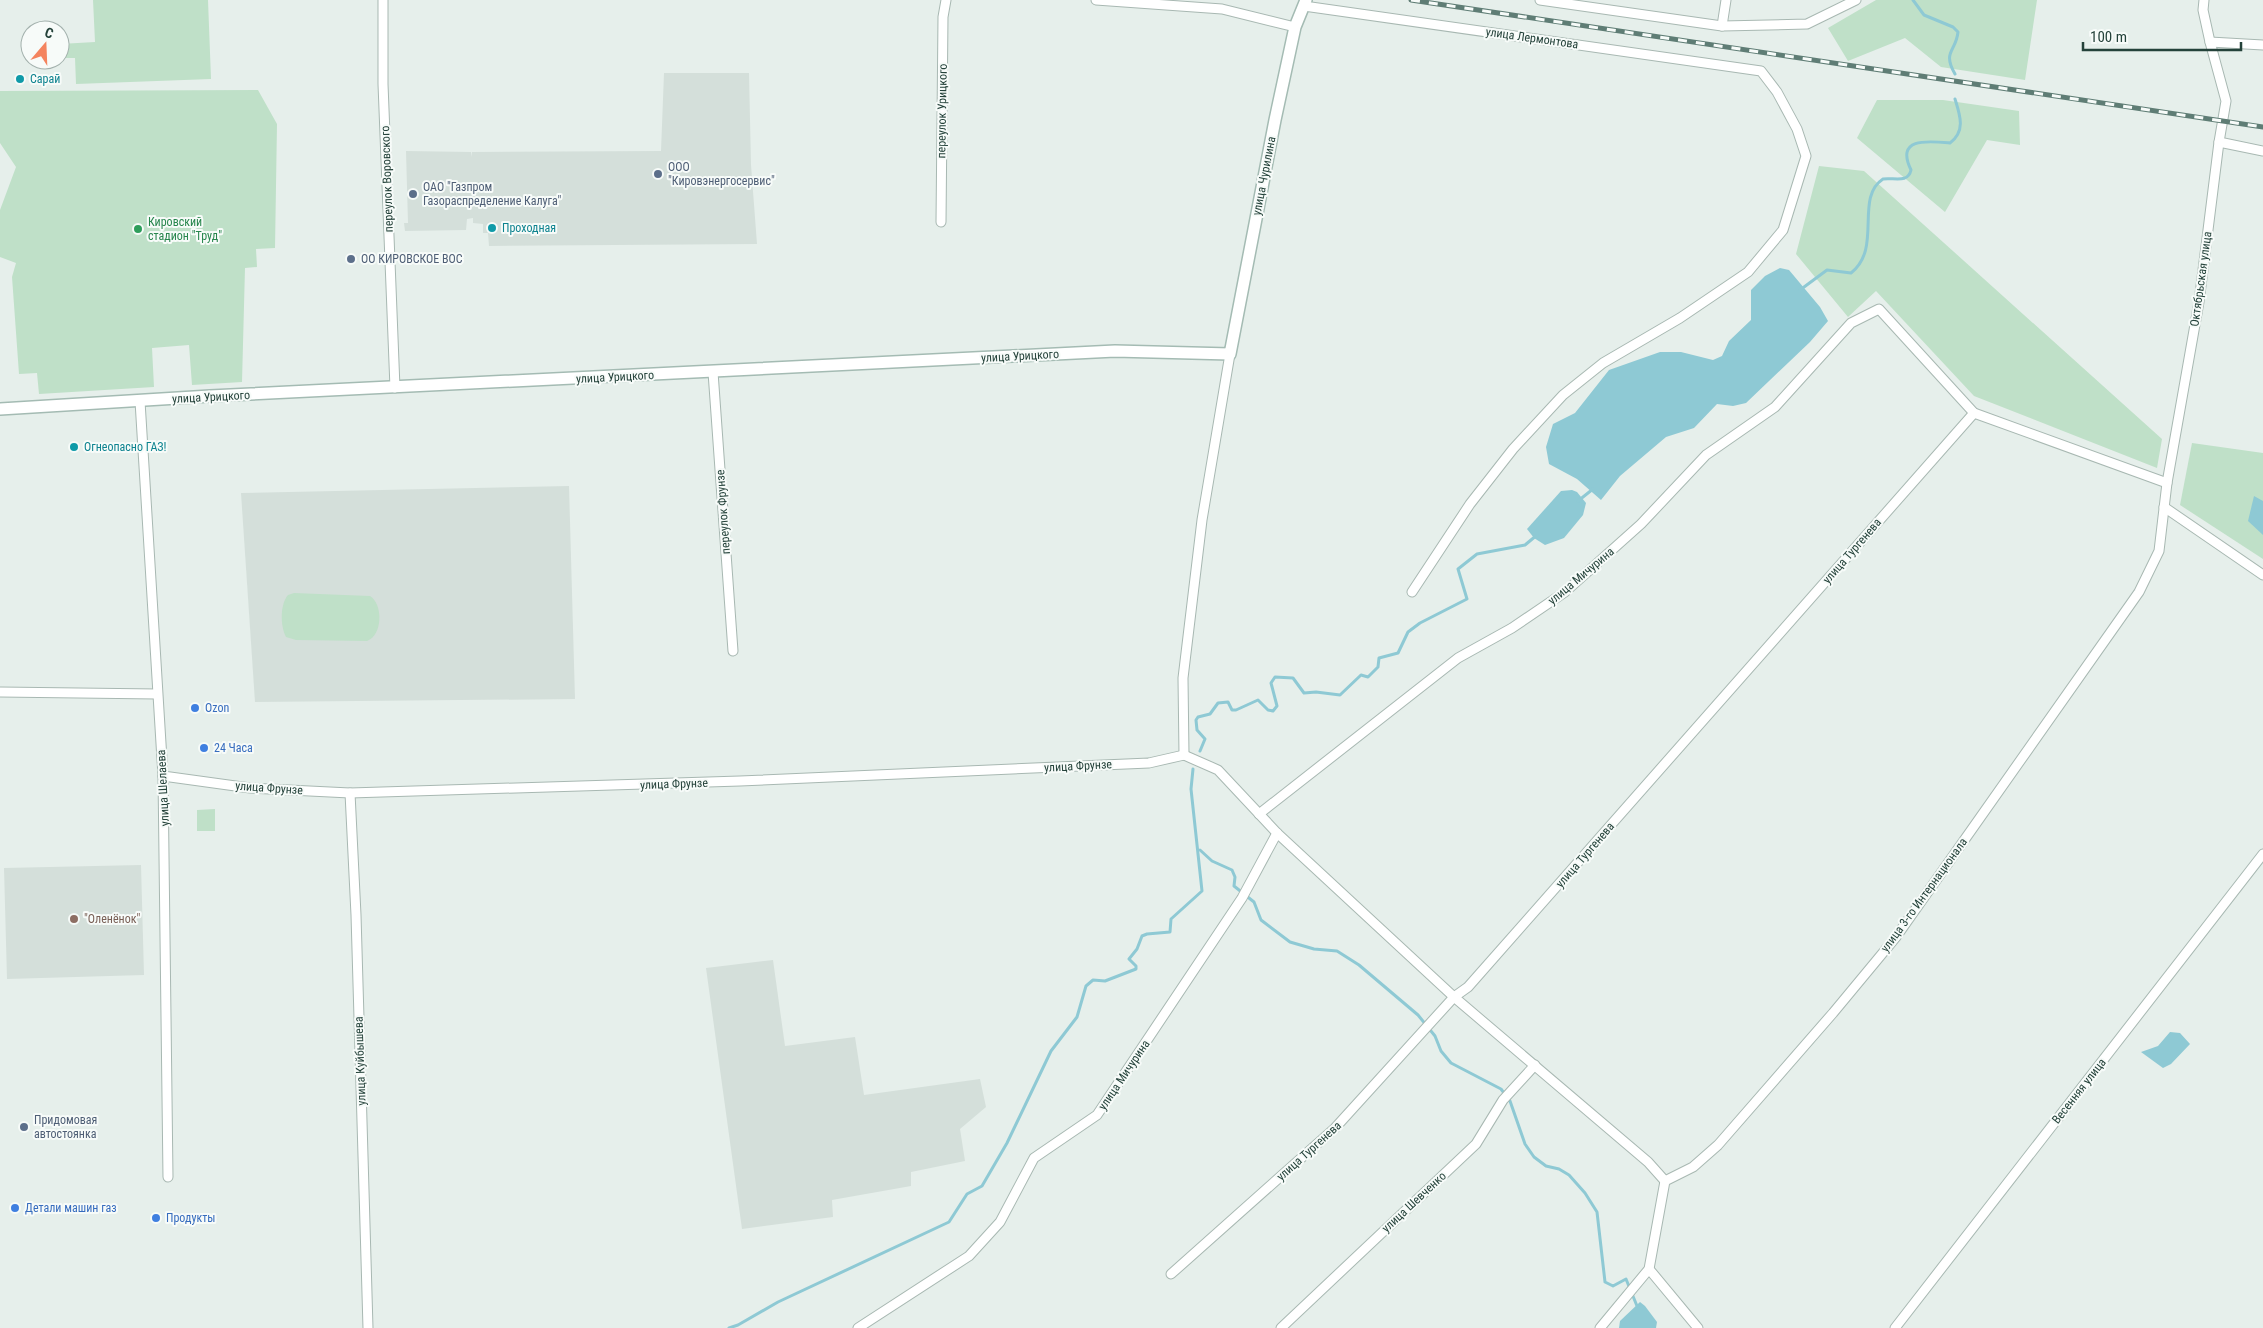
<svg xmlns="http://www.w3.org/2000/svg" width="2263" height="1328" font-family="'Roboto Condensed',sans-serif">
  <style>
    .built { fill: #d4dfda }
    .green { fill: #bfe0c8 }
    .water { fill: #8ec9d4 }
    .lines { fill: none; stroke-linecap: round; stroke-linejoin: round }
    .stream { stroke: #8ec9d4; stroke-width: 3 }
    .street-casing { stroke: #a8b8b2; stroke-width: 11 }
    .secondary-casing { stroke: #a4bbb3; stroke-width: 14 }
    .street { stroke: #fff; stroke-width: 9 }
    .secondary { stroke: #fff; stroke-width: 11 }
    .rail-casing { stroke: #5f7d75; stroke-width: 5 }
    .rail { stroke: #f7fbf9; stroke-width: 3; stroke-dasharray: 9; stroke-linecap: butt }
    .culture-dot { fill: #0f9aa8; stroke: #f7fbf9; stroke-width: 2 }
    .service-dot { fill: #5c6f8a; stroke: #f7fbf9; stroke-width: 2 }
    .leisure-dot { fill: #2e9e5b; stroke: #f7fbf9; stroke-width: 2 }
    .shop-dot { fill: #3f7fe0; stroke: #f7fbf9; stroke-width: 2 }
    .education-dot { fill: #8d6e63; stroke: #f7fbf9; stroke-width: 2 }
    .labels { text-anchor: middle; stroke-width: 4; stroke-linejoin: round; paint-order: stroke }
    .street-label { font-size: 12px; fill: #24423a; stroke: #f7fbf9 }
    .culture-label { font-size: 12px; fill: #0d838f; stroke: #f7fbf9; text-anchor: start }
    .service-label { font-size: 12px; fill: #4e5e75; stroke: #f7fbf9; text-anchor: start }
    .leisure-label { font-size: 12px; fill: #27864d; stroke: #f7fbf9; text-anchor: start }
    .shop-label { font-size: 12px; fill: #366cbe; stroke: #f7fbf9; text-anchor: start }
    .education-label { font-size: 12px; fill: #785e54; stroke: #f7fbf9; text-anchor: start }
  </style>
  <rect width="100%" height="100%" fill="#e6efeb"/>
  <!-- built -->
  <g class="built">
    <path d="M 664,73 L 749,73 L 751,165 L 757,244 L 489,246 L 488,233 L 483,233 L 483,224 L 473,223 L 473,218 L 467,219 L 466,230 L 405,231 L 404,223 L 408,223 L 406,151 L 471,152 L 472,157 L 472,152 L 661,151 Z"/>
    <path d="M 569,486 L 575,699 L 255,702 L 241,493 Z"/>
    <path d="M 141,865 L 144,975 L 7,979 L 4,868 Z"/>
    <path d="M 773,960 L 785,1046 L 855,1037 L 864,1095 L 980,1079 L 986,1107 L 960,1129 L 965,1161 L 911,1172 L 911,1186 L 832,1200 L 833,1217 L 742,1229 L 706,968 Z"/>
  </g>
  <!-- green -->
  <g class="green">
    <path d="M 93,0 L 208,0 L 211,79 L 76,84 L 75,58 L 60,58 L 60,44 L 95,42 Z"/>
    <path d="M 1876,0 L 2037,0 L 2025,80 L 1941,67 L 1905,38 L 1848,61 L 1828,28 Z"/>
    <path d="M 258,90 L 277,124 L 275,248 L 256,249 L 257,267 L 245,268 L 242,382 L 192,385 L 189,345 L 152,348 L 154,387 L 39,394 L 37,373 L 19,374 L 12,277 L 16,263 L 0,257 L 0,210 L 16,167 L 0,143 L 0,91 Z"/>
    <path d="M 1877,100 L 1943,100 L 2019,111 L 2020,145 L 1987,140 L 1945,212 L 1857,138 Z"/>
    <path d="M 1819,166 L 1864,171 L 2162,439 L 2157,468 L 1974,396 L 1876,291 L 1848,317 L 1796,254 Z"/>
    <path d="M 2192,443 L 2263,453 L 2263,559 L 2180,505 Z"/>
    <path d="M 294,593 L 370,596 C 383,604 383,635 367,641 L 296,640 L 286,637 C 280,626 280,604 288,595 Z"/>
    <path d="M 215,809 L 215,831 L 197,831 L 197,810 Z"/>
  </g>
  <!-- water -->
  <g class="water">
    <path d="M 1780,268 L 1789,270 L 1820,307 L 1828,321 L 1810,342 L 1746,403 L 1733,406 L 1717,404 L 1694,428 L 1666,437 L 1620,476 L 1601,500 L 1577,479 L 1549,464 L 1546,447 L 1553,424 L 1575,413 L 1609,370 L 1660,352 L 1681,352 L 1713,360 L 1722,356 L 1729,341 L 1751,320 L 1751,290 L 1765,276 Z"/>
    <path d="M 1572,490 L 1577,492 L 1586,503 L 1583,515 L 1564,538 L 1545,545 L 1534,538 L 1527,529 L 1561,491 Z"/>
    <path d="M 2254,496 L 2263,501 L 2263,535 L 2248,521 Z"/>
    <path d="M 2170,1032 L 2180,1033 L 2190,1044 L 2171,1064 L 2163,1068 L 2141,1052 L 2158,1046 Z"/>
    <path d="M 1640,1302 L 1645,1306 L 1657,1322 L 1656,1328 L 1619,1328 L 1620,1321 Z"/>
  </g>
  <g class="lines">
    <!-- stream -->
    <g class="stream">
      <path d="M 1913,0 L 1924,15 L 1953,27 L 1958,32 C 1956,52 1942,51 1955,74"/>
      <path d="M 1800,290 L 1827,270 L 1851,273 C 1883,248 1854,198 1883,179 C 1893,177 1908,184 1911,170 C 1895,137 1928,141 1950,143 C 1966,131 1960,115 1955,99"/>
      <path d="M 1578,501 L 1593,489"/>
      <path d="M 1200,751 L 1205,739 L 1197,730 L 1196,720 L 1198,717 L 1210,714 L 1218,703 L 1228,702 L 1232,710 L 1236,710 L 1258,700 L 1268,710 L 1273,711 L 1277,706 L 1271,683 L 1275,677 L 1293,678 L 1304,693 L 1316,692 L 1340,695 L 1361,675 L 1368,677 L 1378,667 L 1379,658 L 1398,653 L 1408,632 L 1420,623 L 1467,599 L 1458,569 L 1477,554 L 1525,545 L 1537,535"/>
      <path d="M 1200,850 L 1212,861 L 1232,870 L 1235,877 L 1234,886 L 1254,902 L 1261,920 L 1290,942 L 1314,949 L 1337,951 L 1359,965 L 1418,1015 L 1435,1036 L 1441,1051 L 1451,1063 L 1501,1089 L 1510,1101 L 1525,1144 L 1534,1157 L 1546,1166 L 1559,1169 L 1569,1175 L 1585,1193 L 1597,1212 L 1605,1282 L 1613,1286 L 1626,1279 L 1637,1306"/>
      <path d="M 729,1328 L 738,1325 L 778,1302 L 949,1222 L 967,1194 L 982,1186 L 1007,1143 L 1051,1051 L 1077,1017 L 1086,986 L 1093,980 L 1105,981 L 1136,969 L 1136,966 L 1129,959 L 1137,949 L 1142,936 L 1147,934 L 1170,932 L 1171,919 L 1202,891 L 1191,789 L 1193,769"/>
    </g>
    <defs>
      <g id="street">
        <path d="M 383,0 L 383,84 L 395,388"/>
        <path d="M 1096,0 L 1222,9 L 1295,27"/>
        <path d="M 1540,0 L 1722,26 L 1807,24 L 1856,0"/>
        <path d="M 1304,6 L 1761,71 L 1777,92 L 1797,129 L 1806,156 L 1783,230 L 1748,272 L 1680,318 L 1603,363 L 1563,395 L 1513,449 L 1470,504 L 1412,592"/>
        <path d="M 1722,26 L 1726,0"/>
        <path d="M 2210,42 L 2263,45"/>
        <path d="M 2219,142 L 2263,151"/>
        <path d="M 941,222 L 943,17 L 946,0"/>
        <path d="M 713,372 L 733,651"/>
        <path d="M 140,401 L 163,776 L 168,1177"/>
        <path d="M 2164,507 L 2263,575"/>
        <path d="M 0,692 L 157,694"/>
        <path d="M 1184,755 L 1218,770 L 1277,833 L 1454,997 L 1648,1162 L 1665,1181"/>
        <path d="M 1184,755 L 1183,678 L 1202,520 L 1230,354"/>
        <path d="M 163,776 L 250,788 L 350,793 L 740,781 L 1149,763 L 1184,755"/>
        <path d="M 350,793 L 356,915 L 368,1328"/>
        <path d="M 1259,814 L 1458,658 L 1512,628 L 1565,592 L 1641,524 L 1706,455 L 1775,407 L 1851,323 L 1879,309 L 1974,413 L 2167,483"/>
        <path d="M 1649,1269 L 1698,1328"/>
        <path d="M 1171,1274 L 1335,1128 L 1454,997 L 1468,987 L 1974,413"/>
        <path d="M 858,1328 L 969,1256 L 1000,1222 L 1034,1158 L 1097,1115 L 1242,898 L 1277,833"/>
        <path d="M 1281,1328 L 1476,1144 L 1503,1100 L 1535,1065"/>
        <path d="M 1600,1328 L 1649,1269 L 1665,1181 L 1693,1167 L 1718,1145 L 1833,1013 L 1896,937 L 2139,592 L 2159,551 L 2167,483 L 2199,302 L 2219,142 L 2226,101 L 2210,42 L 2203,10 L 2204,0"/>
        <path d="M 1895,1328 L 2263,854"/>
      </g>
      <path id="secondary" d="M 0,409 L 210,396 L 1115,351 L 1230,354 L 1275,120 L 1295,27 L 1306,0"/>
    </defs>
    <!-- street casing -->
    <use href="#street" class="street-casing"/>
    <!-- secondary casing -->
    <use href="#secondary" class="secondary-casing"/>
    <!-- street -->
    <use href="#street" class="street"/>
    <!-- secondary -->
    <use href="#secondary" class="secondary"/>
    <defs>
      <path id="rail" d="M 1411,0 L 2263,127"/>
    </defs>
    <!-- rail casing -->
    <use href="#rail" class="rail-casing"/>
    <!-- rail -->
    <use href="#rail" class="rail"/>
  </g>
  <!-- markers -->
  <g class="culture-dot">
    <circle cx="20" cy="79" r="5"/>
    <circle cx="492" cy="228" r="5"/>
    <circle cx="74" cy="447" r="5"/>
  </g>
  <g class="service-dot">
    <circle cx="658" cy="174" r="5"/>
    <circle cx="413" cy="194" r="5"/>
    <circle cx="351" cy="259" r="5"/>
    <circle cx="24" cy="1127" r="5"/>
  </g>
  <circle class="leisure-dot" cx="138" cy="229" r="5"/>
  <g class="shop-dot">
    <circle cx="195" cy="708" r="5"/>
    <circle cx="204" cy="748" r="5"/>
    <circle cx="15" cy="1208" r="5"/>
    <circle cx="156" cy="1218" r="5"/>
  </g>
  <circle class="education-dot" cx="74" cy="919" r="5"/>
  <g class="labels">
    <!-- street labels -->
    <g class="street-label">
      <text transform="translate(1532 38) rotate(8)" y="4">улица Лермонтова</text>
      <text transform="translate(942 111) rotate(-89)" y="4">переулок Урицкого</text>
      <text transform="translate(1264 176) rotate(-79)" y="4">улица Чурилина</text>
      <text transform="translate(387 179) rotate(-92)" y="4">переулок Воровского</text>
      <text transform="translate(2201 279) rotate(-82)" y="4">Октябрьская улица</text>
      <text transform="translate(1020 356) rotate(-3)" y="4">улица Урицкого</text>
      <text transform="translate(615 377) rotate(-3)" y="4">улица Урицкого</text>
      <text transform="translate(211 397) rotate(-3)" y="4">улица Урицкого</text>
      <text transform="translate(723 512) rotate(-94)" y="4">переулок Фрунзе</text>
      <text transform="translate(1852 551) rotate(-49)" y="4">улица Тургенева</text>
      <text transform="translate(1581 576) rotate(-40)" y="4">улица Мичурина</text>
      <text transform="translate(1078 766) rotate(-3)" y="4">улица Фрунзе</text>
      <text transform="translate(674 784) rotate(-2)" y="4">улица Фрунзе</text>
      <text transform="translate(163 788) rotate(-93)" y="4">улица Шелаева</text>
      <text transform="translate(269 788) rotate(4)" y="4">улица Фрунзе</text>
      <text transform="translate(1585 855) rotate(-49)" y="4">улица Тургенева</text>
      <text transform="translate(1924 895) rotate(-54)" y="4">улица 3-го Интернационала</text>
      <text transform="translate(360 1061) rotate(-92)" y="4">улица Куйбышева</text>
      <text transform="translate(1124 1075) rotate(-56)" y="4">улица Мичурина</text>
      <text transform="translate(2079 1091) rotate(-52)" y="4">Весенняя улица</text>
      <text transform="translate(1309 1151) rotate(-42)" y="4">улица Тургенева</text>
      <text transform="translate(1414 1202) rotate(-43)" y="4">улица Шевченко</text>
    </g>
    <!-- culture labels -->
    <g class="culture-label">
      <text x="30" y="83">Сарай</text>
      <text x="502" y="232">Проходная</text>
      <text x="84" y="451">Огнеопасно ГАЗ!</text>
    </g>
    <!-- service labels -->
    <g class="service-label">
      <text x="668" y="171">ООО<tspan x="668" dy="14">"Кировэнергосервис"</tspan></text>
      <text x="423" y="191">ОАО "Газпром<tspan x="423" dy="14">Газораспределение Калуга"</tspan></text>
      <text x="361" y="263">ОО КИРОВСКОЕ ВОС</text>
      <text x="34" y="1124">Придомовая<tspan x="34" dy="14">автостоянка</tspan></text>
    </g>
    <!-- leisure labels -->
    <g class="leisure-label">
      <text x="148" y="226">Кировский<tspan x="148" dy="14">стадион "Труд"</tspan></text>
    </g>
    <!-- shop labels -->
    <g class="shop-label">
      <text x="205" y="712">Ozon</text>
      <text x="214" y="752">24 Часа</text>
      <text x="25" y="1212">Детали машин газ</text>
      <text x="166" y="1222">Продукты</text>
    </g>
    <!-- education labels -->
    <g class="education-label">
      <text x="84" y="923">"Оленёнок"</text>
    </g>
  </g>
  <!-- north arrow -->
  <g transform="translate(45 45) rotate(19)"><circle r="24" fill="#f7fbf9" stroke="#a3b1ad"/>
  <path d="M0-4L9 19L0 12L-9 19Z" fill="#f4845f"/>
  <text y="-8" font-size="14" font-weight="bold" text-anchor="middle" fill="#24423a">С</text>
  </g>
  <!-- scale -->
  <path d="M2083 42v8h158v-8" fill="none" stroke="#24423a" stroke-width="2.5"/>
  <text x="2090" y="42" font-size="15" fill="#24423a" stroke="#f7fbf9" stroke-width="4" paint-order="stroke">100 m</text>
</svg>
